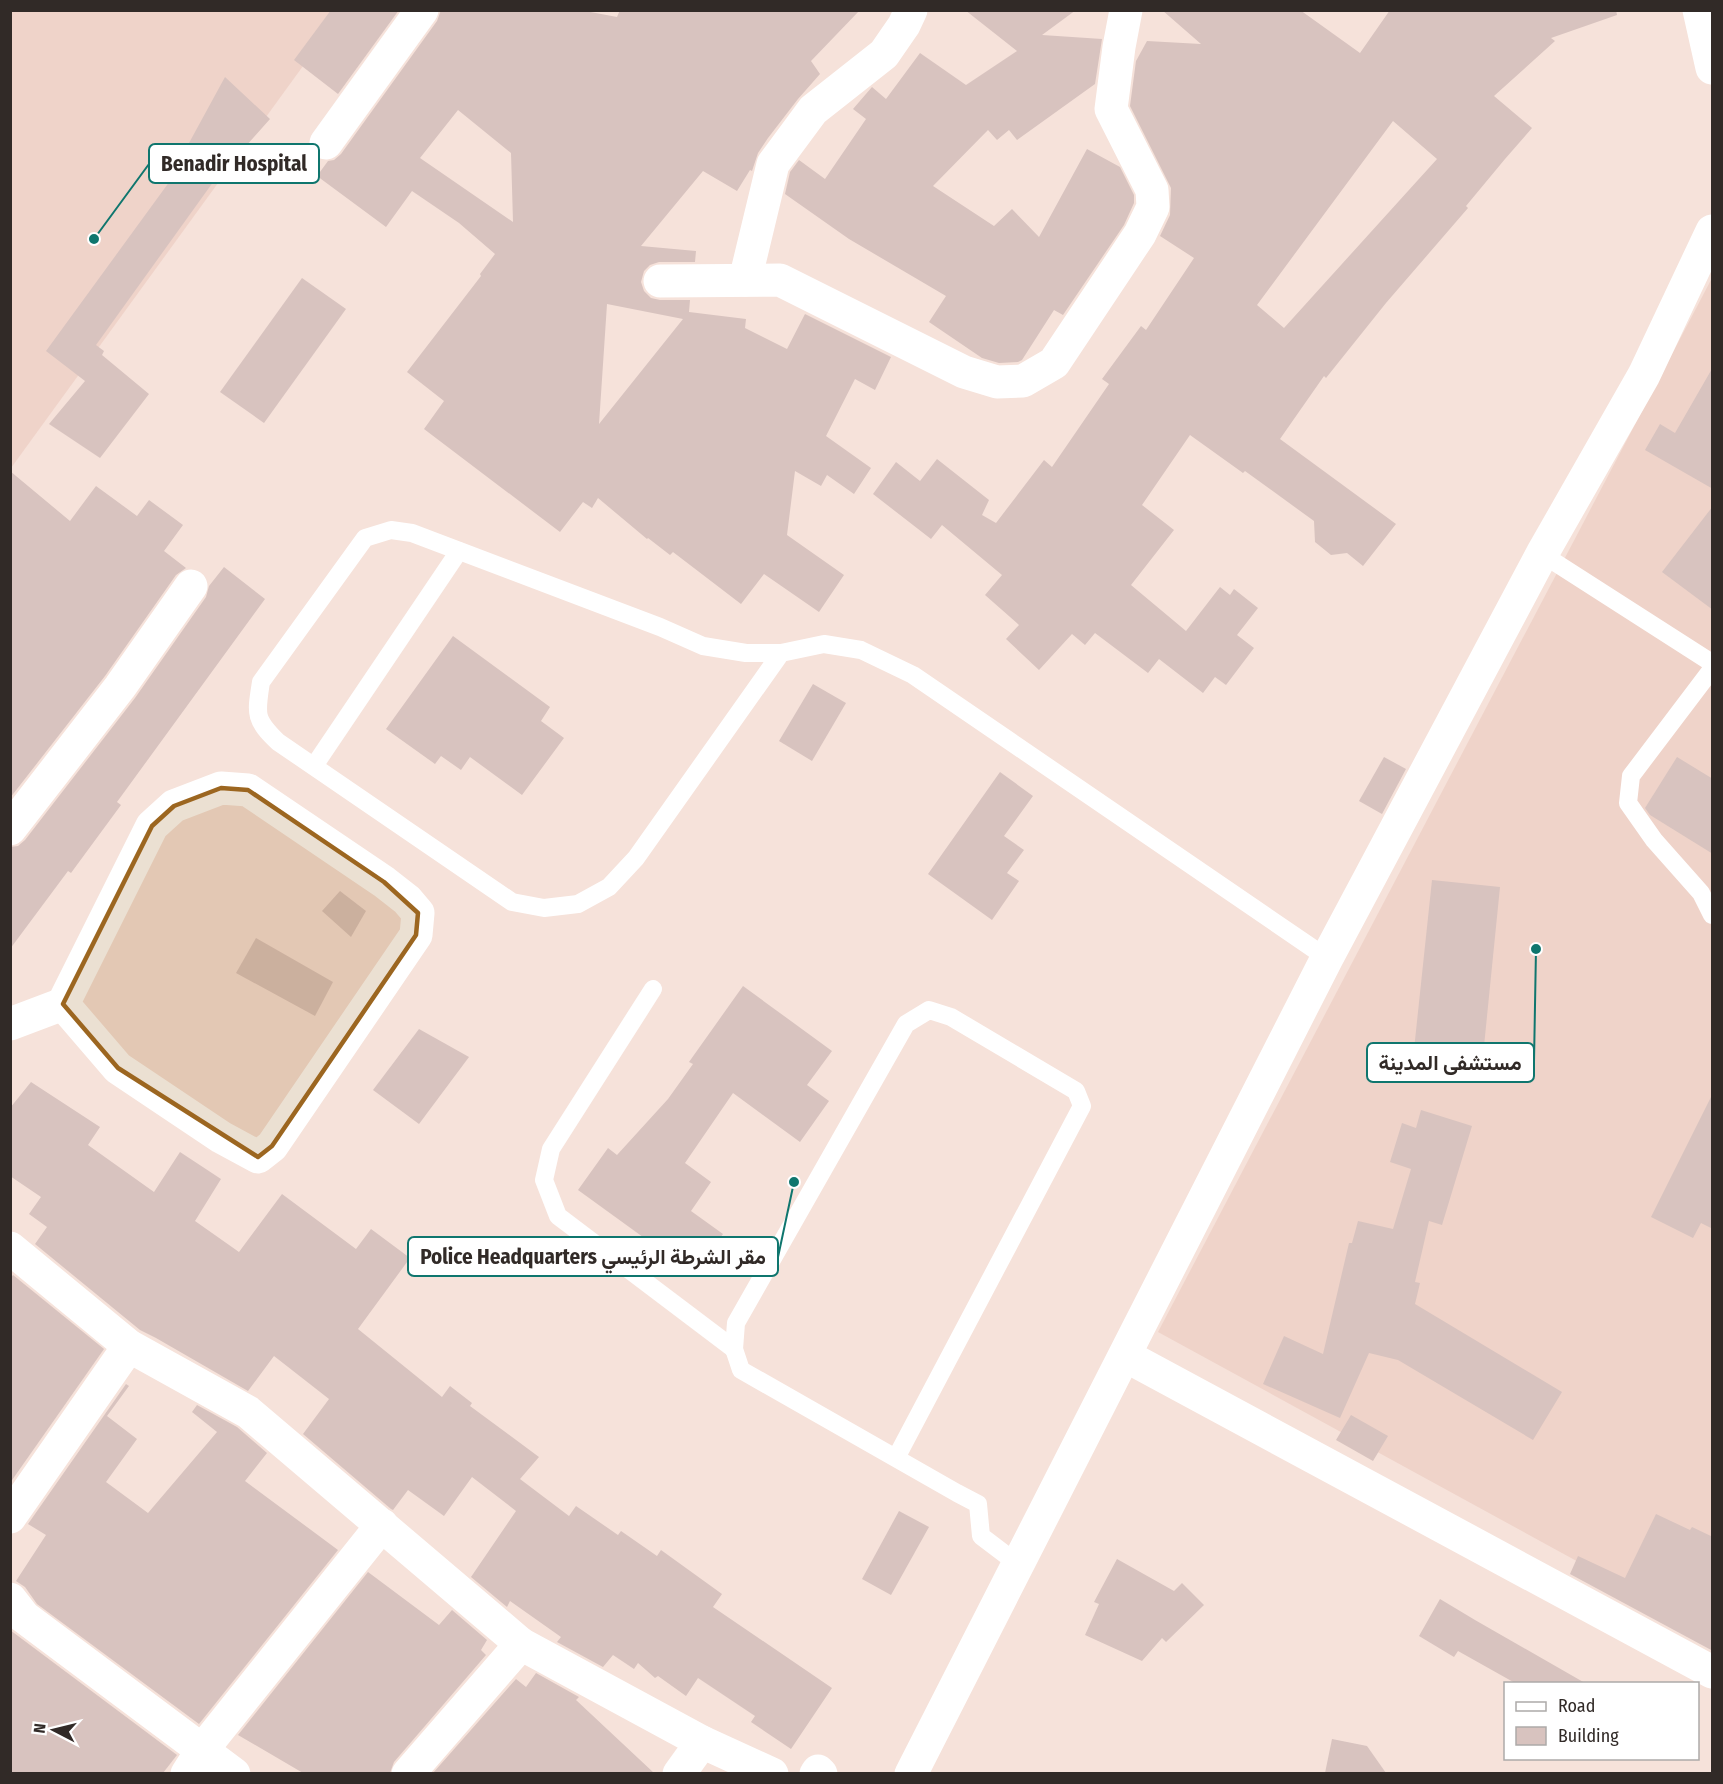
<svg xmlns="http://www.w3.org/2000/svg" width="1723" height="1784" font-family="'Fira Sans Condensed',Vazirmatn,sans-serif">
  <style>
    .built { fill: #efd3c9 }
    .building { fill: #d8c3bf; fill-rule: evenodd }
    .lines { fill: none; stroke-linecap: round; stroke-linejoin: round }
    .service { stroke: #fff; stroke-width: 18 }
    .minor { stroke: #fff; stroke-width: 33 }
    .tertiary { stroke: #fff; stroke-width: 33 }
    .marked { fill: #9c6620; fill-opacity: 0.2; stroke: #9c6620; stroke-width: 4.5; stroke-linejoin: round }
    .leader { fill: none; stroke: #0f766e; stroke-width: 2 }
    .callout-dot { fill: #0f766e; stroke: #fff; stroke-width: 2 }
    .callout { fill: #fff; stroke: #0f766e; stroke-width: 2 }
    .callout-label { font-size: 21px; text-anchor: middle; font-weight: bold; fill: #312a27 }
  </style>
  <rect width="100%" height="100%" fill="#f6e2da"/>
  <!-- built -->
  <g class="built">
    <path d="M 11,11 L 343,11 L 11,468 Z"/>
    <path d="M 1712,278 L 1712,1635 L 1158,1332 Z"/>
  </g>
  <!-- building -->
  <g class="building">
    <path d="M 331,10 L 399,10 L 338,94 L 294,60 Z"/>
    <path d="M 441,10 L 580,10 L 617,17 L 620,10 L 860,10 L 811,61 L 820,74 L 798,99 L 768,138 L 758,153 L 752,171 L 750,170 L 737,191 L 703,171 L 641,246 L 696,251 L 695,262 L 659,262 L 650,265 L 644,271 L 641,282 L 644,291 L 651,298 L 660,300 L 690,300 L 689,312 L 746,319 L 745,328 L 787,349 L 805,314 L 891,357 L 875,390 L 855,379 L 826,436 L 871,468 L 854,494 L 827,475 L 821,486 L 795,471 L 787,535 L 844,575 L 819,612 L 764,574 L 741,604 L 673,552 L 670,555 L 648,538 L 647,539 L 598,498 L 592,508 L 583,502 L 560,532 L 424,429 L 444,401 L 407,372 L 481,276 L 480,274 L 495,254 L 459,223 L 412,191 L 386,227 L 317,176 L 328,161 L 334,160 L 341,154 L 437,21 ZM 458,110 L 511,153 L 513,222 L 420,158 ZM 607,304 L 683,319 L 599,424 Z"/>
    <path d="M 965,10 L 1076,10 L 1042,35 L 1102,39 L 1095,84 L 1017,140 L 1009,130 L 997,140 L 988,130 L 933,186 L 994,226 L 1012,209 L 1039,237 L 1087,149 L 1120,167 L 1134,195 L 1134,203 L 1124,225 L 1063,315 L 1054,310 L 1022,360 L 1018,362 L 999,363 L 982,358 L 929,322 L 946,296 L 849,239 L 785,194 L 790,172 L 799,160 L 825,179 L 866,119 L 853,109 L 872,87 L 886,99 L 920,53 L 966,85 L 1017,51 Z"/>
    <path d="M 1162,10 L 1300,10 L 1360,53 L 1390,10 L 1616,10 L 1617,15 L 1551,38 L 1555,41 L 1494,96 L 1532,128 L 1505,159 L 1466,206 L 1468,208 L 1386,303 L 1326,378 L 1324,376 L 1280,439 L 1396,524 L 1363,566 L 1347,553 L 1331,555 L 1315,542 L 1314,521 L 1245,471 L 1243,473 L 1190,435 L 1142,505 L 1174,530 L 1131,585 L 1186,631 L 1220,587 L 1230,595 L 1234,589 L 1258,608 L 1237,635 L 1254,648 L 1226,685 L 1215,677 L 1203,693 L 1159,659 L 1148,673 L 1095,633 L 1085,645 L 1072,634 L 1039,670 L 1006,639 L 1019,625 L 985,595 L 1002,575 L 942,525 L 931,539 L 873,494 L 896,462 L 920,481 L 937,459 L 989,500 L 982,515 L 996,523 L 1044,460 L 1052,467 L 1109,384 L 1102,379 L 1141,326 L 1146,330 L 1194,258 L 1160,236 L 1170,215 L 1171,188 L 1130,106 L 1136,61 L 1147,41 L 1201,44 ZM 1393,121 L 1437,159 L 1284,328 L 1257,305 Z"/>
    <path d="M 225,77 L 270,119 L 211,185 L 96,345 L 104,351 L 102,355 L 149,394 L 100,458 L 49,424 L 85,381 L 46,351 L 194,148 L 189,143 Z"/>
    <path d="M 302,278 L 346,309 L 264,423 L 220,392 Z"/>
    <path d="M 1713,367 L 1713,489 L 1645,450 L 1660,424 L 1675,433 Z"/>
    <path d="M 10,471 L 70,521 L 96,486 L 137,516 L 149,500 L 183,525 L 164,551 L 186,568 L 176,575 L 105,676 L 10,798 Z"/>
    <path d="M 1713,506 L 1713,610 L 1662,572 Z"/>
    <path d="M 224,567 L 265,599 L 117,802 L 121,805 L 71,873 L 68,871 L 10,949 L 10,847 L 18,846 L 25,840 L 135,698 L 206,597 L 209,586 Z"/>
    <path d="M 453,636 L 550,707 L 541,721 L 564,738 L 522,795 L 470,757 L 461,770 L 441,756 L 435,764 L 386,729 Z"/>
    <path d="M 813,684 L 846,703 L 812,761 L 779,741 Z"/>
    <path d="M 1384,757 L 1406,769 L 1382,814 L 1359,801 Z"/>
    <path d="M 1677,757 L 1713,779 L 1713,854 L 1650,815 L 1645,808 Z"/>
    <path d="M 1000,772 L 1033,796 L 1004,836 L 1024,850 L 1007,873 L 1019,881 L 992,920 L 928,874 Z"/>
    <path d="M 1432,880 L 1500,887 L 1482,1066 L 1413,1059 Z"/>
    <path d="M 340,891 L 366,911 L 351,937 L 322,911 Z"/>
    <path d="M 256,938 L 333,982 L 315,1016 L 236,973 Z"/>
    <path d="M 743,986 L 832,1051 L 807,1085 L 829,1101 L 800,1142 L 733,1093 L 685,1163 L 711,1182 L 691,1211 L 723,1234 L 694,1274 L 578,1190 L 608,1148 L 617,1155 L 668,1099 L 693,1064 L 689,1062 Z"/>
    <path d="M 419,1029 L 469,1057 L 419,1124 L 373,1090 Z"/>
    <path d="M 31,1082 L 100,1127 L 88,1145 L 154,1192 L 180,1152 L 221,1179 L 195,1221 L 239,1252 L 282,1194 L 356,1249 L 371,1229 L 410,1258 L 358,1329 L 442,1397 L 450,1386 L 472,1403 L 470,1406 L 539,1457 L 520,1479 L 569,1516 L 576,1506 L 618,1535 L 621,1531 L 657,1556 L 661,1550 L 722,1594 L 713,1607 L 832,1688 L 791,1749 L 751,1722 L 755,1716 L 698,1678 L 686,1696 L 658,1676 L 655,1678 L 638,1663 L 634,1669 L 613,1655 L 603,1667 L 557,1642 L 561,1637 L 510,1601 L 507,1607 L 471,1577 L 516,1511 L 472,1477 L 444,1516 L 408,1490 L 393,1510 L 391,1509 L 303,1434 L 329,1399 L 274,1356 L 248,1391 L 156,1338 L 140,1330 L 35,1244 L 47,1227 L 29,1214 L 41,1197 L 10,1176 L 10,1108 Z"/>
    <path d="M 1713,1093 L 1713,1229 L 1701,1223 L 1693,1238 L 1651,1217 Z"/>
    <path d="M 1421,1110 L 1472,1126 L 1442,1225 L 1429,1221 L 1415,1282 L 1420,1283 L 1415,1304 L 1562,1392 L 1533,1440 L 1398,1360 L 1369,1353 L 1340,1418 L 1263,1384 L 1284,1336 L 1323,1354 L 1349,1243 L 1352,1243 L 1358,1221 L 1393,1229 L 1411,1169 L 1390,1162 L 1402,1123 L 1416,1128 Z"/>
    <path d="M 13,1275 L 104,1349 L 10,1483 L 10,1279 Z"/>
    <path d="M 126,1384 L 129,1386 L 107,1416 L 137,1439 L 106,1482 L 148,1513 L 217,1432 L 192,1412 L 197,1405 L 237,1427 L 267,1453 L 245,1481 L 338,1550 L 199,1724 L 37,1604 L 25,1587 L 16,1581 L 46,1535 L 28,1524 Z"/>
    <path d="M 1351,1415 L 1388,1436 L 1373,1461 L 1336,1440 Z"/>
    <path d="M 899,1511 L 929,1527 L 891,1595 L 862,1579 Z"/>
    <path d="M 1656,1514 L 1690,1530 L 1692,1527 L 1713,1537 L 1713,1651 L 1570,1574 L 1578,1556 L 1625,1578 Z"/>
    <path d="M 1117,1559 L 1174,1591 L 1182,1583 L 1204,1605 L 1166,1642 L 1162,1638 L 1142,1661 L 1085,1635 L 1099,1604 L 1094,1602 Z"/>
    <path d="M 368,1572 L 439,1625 L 452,1610 L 487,1640 L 481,1650 L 486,1655 L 394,1762 L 390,1773 L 303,1773 L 238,1735 Z"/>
    <path d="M 1440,1599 L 1475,1620 L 1585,1683 L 1515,1683 L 1458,1651 L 1454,1657 L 1419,1636 Z"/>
    <path d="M 10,1630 L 177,1755 L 163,1773 L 10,1773 Z"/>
    <path d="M 536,1673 L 579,1697 L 576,1700 L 654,1773 L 433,1773 L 516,1679 L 526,1687 Z"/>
    <path d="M 1332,1739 L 1367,1746 L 1386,1773 L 1325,1773 Z"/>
  </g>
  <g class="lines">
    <!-- service -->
    <g class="service">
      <path d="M 1542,554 L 1712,663"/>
      <path d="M 781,653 L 636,858 L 609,887 L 578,904 L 544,908 L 512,902 L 278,742 C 254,719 256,714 261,682 L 365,538 L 391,530 L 412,533 L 660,627 L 703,646 L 746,653 L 781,653 L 824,644 L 861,650 L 913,675 L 1327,958"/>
      <path d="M 1712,669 L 1631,776 L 1628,803 L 1654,840 L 1701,893 L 1712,915"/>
      <path d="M 314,766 L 459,551"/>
      <path d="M 653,989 L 551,1149 L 544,1180 L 558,1216 L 734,1349"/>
      <path d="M 896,1458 L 1082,1106 L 1076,1091 L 951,1017 L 929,1010 L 906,1024 L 736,1323 L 734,1349 L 741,1370 L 957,1493 L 978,1504 L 981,1536 L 1018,1564"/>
    </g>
    <!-- minor -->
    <g class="minor">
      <path d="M 326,143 L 422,10"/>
      <path d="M 745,280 L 773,164 L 813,110 L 884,54 L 904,25 L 911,10"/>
      <path d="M 660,281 L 780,280 L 964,372 L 997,382 L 1023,381 L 1054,363 L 1140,234 L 1153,207 L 1152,190 L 1111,109 L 1119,47 L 1126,10"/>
      <path d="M 10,829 L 120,687 L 191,586"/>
      <path d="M 10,1024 L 63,1004 L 152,826 L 174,806 L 221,788 L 248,790 L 384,882 L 407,900 L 418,913 L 416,935 L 272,1146 L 258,1157 L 221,1137 L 118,1068 L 63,1004"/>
      <path d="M 10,1248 L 129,1346 L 248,1412 L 521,1644 L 702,1742 L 772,1774"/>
      <path d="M 1126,1356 L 1712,1672"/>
      <path d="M 10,1517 L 129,1346"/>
      <path d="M 10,1599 L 24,1617 L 234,1774"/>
      <path d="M 187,1774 L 203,1749 L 382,1525"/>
      <path d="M 408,1774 L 521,1644"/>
      <path d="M 679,1774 L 702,1742"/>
      <path d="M 816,1774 L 818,1771 L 821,1774"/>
    </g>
    <!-- tertiary -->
    <g class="tertiary">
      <path d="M 1699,10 L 1712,68"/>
      <path d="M 911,1774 L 1327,958 L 1542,554 L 1644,375 L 1712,231"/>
    </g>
  </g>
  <!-- marked area -->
  <path class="marked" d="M 221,788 L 248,790 L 384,882 L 418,913 L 416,935 L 272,1146 L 258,1157 L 118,1068 L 63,1004 L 152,826 L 174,806 Z"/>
  <!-- callouts -->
  <path class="leader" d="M94 239L149 164M1536 949L1534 1062M794 1182L778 1257"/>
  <g class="callout-dot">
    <circle cx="94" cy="239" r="6"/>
    <circle cx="1536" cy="949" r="6"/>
    <circle cx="794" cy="1182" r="6"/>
  </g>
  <g class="callout">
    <rect x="149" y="144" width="170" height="39" rx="6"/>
    <rect x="1367" y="1043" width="167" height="39" rx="6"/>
    <rect x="408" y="1237" width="370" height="39" rx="6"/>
  </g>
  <g class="callout-label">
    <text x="234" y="171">Benadir Hospital</text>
    <text x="1450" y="1070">مستشفى المدينة</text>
    <text x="593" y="1264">Police Headquarters مقر الشرطة الرئيسي</text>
  </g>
  <!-- border -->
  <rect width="1723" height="1784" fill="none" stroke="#312a27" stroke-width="24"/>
  <!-- legend -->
  <rect x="1504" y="1682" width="195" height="78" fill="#ffffff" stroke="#adaaa9" stroke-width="1.5"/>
  <rect x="1516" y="1702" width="30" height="9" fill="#ffffff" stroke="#adaaa9" stroke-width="1.5"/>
  <text x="1558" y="1712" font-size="18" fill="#312a27">Road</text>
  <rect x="1516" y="1727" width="30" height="18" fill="#d8c3bf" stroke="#adaaa9" stroke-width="1.5"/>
  <text x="1558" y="1742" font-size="18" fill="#312a27">Building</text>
  <!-- north arrow -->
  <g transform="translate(54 1730) rotate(277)" stroke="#ffffff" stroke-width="4.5" paint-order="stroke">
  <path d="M0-4.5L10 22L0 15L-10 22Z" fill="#312a27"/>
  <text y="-9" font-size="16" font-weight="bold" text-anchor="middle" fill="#312a27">N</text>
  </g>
</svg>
